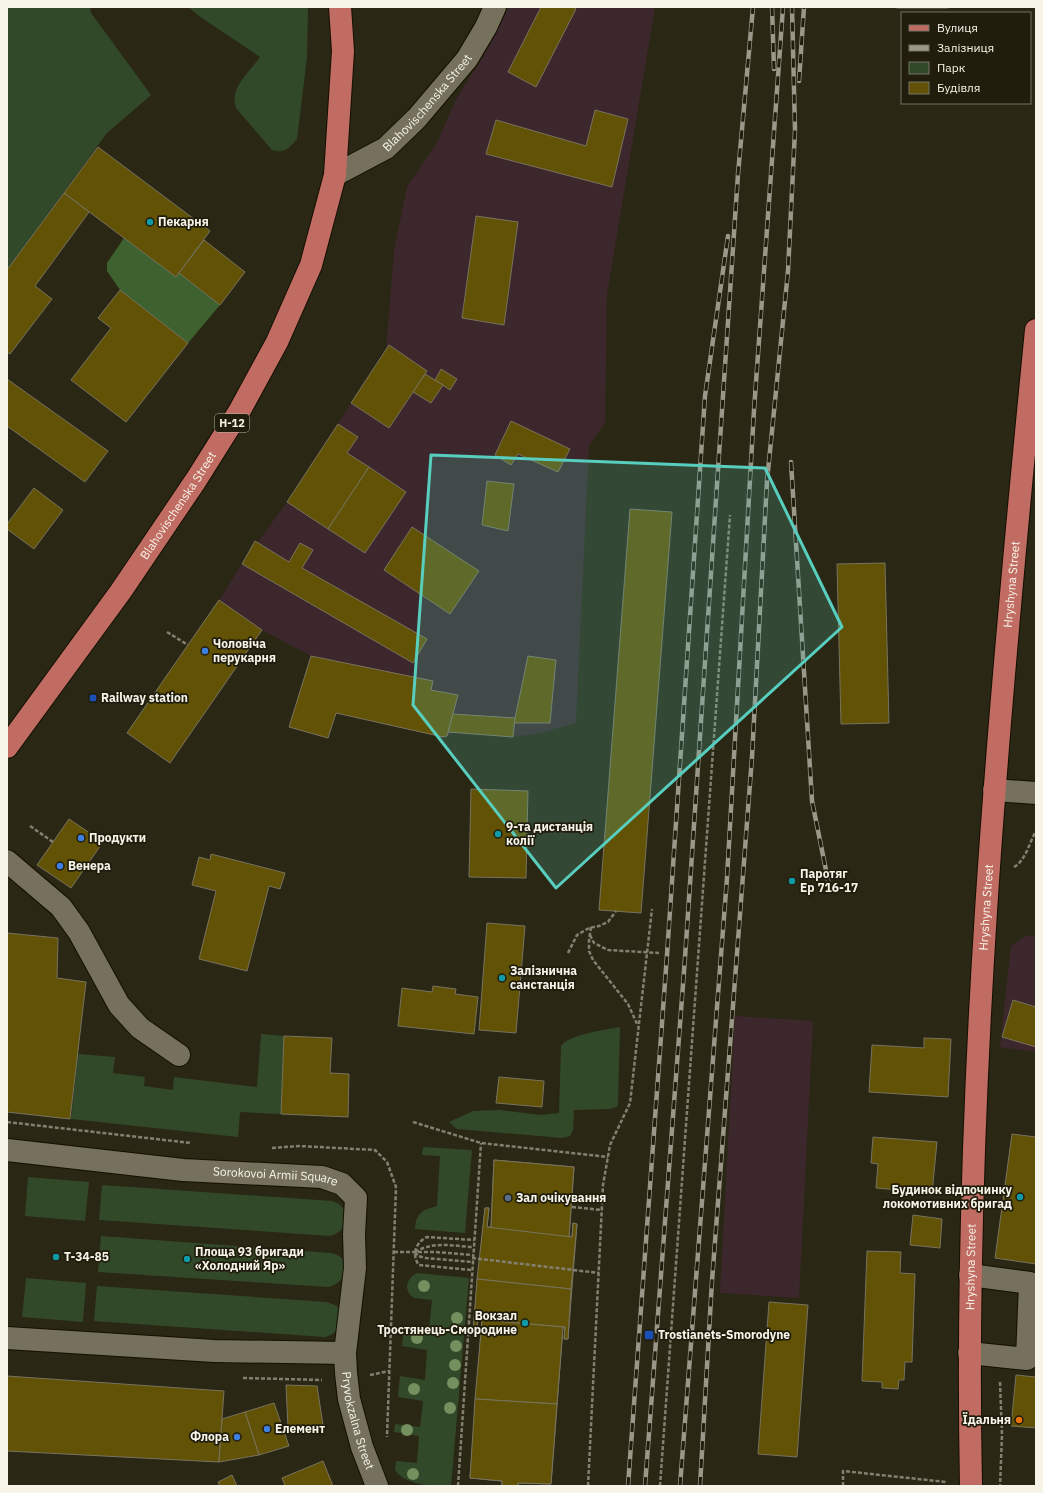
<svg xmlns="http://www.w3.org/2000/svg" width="1043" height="1493" font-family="'IBM Plex Sans',sans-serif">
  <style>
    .industrial { fill: #3c282c }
    .green { fill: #324929 }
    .forest { fill: #3e622f }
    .building { fill: #615206; stroke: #78735f }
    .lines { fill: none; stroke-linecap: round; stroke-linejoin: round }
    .minor-casing { stroke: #141002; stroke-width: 24 }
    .major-casing { stroke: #141002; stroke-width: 24 }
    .path { stroke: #848071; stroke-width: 2.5; stroke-dasharray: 4 2; stroke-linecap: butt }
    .minor { stroke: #75715d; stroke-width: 22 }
    .major { stroke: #c16c62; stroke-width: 22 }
    .rail-casing { stroke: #9b9789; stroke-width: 4.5 }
    .rail { stroke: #211d0c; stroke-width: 3; stroke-dasharray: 9; stroke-linecap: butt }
    .tree { fill: #74905e }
    .marked { fill: #58cebf; fill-opacity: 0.2; stroke: #58cebf; stroke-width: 3; stroke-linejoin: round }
    .culture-dot { fill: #0f9aa8; stroke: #211d0c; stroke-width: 1.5 }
    .shop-dot { fill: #3f7fe0; stroke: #211d0c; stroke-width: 1.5 }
    .transit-dot { fill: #1a4fb4; stroke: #211d0c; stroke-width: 1.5 }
    .service-dot { fill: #5c6f8a; stroke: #211d0c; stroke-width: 1.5 }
    .food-dot { fill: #e8710a; stroke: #211d0c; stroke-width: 1.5 }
    .labels { text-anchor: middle; stroke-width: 3.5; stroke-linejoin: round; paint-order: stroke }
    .shield { fill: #211d0c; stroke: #b7b4a7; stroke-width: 1 }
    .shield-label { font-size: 11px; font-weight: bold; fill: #f7f4e9 }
    .street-label { font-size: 12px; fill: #f7f4e9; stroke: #211d0c }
    .poi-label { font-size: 12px; font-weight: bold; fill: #f7f4e9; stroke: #211d0c; text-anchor: start }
  </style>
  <rect width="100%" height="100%" fill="#2b2715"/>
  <!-- industrial -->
  <g class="industrial">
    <path d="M 509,7 L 655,7 L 607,294 L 605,423 L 589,445 L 576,723 L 540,733 L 513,737 L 454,733 L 443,737 L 336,713 L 328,738 L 289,727 L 311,656 L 262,630 L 219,600 L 242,564 L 287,502 L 386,350 L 394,251 L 407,187 L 438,141 L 455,101 L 486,52 Z"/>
    <path d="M 1027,935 L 1036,937 L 1036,1052 L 1000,1047 L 1011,946 Z"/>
    <path d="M 735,1016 L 813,1021 L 799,1298 L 720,1293 Z"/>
  </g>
  <!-- green -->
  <g class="green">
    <path d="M 7,7 L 90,7 L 91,13 L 151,95 L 107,133 L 7,270 Z"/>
    <path d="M 188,7 L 308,7 L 307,57 L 297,139 C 289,148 285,154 272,150 L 236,108 C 229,87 250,72 260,57 L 199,16 Z"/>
    <path d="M 620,1027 L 618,1103 L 617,1107 L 609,1109 L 574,1110 L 573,1130 L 570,1136 L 562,1138 L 457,1129 L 449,1122 L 473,1111 L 500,1110 L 540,1115 L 559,1113 L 561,1046 C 570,1034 605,1030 620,1027 Z"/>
    <path d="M 261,1034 L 284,1036 L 281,1114 L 240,1112 L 238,1137 L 71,1119 L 78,1054 L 115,1057 L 113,1073 L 145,1077 L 144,1086 L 173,1090 L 174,1077 L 257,1087 Z"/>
    <path d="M 423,1147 L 472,1150 L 465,1233 L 415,1229 C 416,1212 423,1210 437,1206 L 440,1156 L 422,1155 Z"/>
    <path d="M 28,1177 L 89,1182 L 85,1221 L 25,1216 Z"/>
    <path d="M 102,1185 L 332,1201 C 353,1207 350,1231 330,1236 L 99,1220 Z"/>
    <path d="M 101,1236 L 331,1253 C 353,1257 348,1283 328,1287 L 98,1272 Z"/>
    <path d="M 417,1273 L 469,1278 L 451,1486 C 433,1486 406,1486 395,1470 L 396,1461 L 417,1463 L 419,1436 L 394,1432 L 395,1424 L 420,1427 L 423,1401 L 398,1397 L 400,1376 L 425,1380 L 427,1350 L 402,1346 L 404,1326 L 429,1329 L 432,1300 L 414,1298 C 403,1290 406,1279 417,1273 Z"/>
    <path d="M 26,1278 L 86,1283 L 83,1322 L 22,1317 Z"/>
    <path d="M 97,1286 L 327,1302 L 337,1306 L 341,1311 C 339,1325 340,1333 325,1337 L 94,1321 Z"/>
  </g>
  <!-- forest -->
  <path class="forest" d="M 124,238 L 176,277 L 179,273 L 220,305 L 188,343 L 120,290 L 107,271 L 107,263 Z"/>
  <!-- building -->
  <g class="building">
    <path d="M 541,7 L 573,7 L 576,9 L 536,87 L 508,72 Z"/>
    <rect x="897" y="7" width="51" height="1"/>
    <path d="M 595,110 L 628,119 L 612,187 L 486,154 L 496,120 L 586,146 Z"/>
    <path d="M 98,147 L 210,231 L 176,277 L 64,193 Z"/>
    <path d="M 64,193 L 89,212 L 35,286 L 52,299 L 10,354 L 7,352 L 7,270 Z"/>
    <path d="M 476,216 L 518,222 L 504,325 L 462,318 Z"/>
    <path d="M 204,240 L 245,272 L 220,305 L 179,273 Z"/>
    <path d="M 120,290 L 188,343 L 126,422 L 71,380 L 111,328 L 98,318 Z"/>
    <path d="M 389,345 L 427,371 L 389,428 L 351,403 Z"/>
    <path d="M 441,369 L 457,379 L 450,390 L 435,380 Z"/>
    <path d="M 425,374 L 443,385 L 431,403 L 413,392 Z"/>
    <path d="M 7,379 L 108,451 L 85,482 L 7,426 Z"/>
    <path d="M 511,421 L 570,449 L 558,472 L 518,454 L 511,465 L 495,455 Z"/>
    <path d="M 338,424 L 358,437 L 347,453 L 369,467 L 328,529 L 287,502 Z"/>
    <path d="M 369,467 L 406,492 L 365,553 L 328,529 Z"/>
    <path d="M 487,481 L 514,484 L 508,531 L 482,525 Z"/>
    <path d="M 34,488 L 63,510 L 34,549 L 7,529 L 7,524 Z"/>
    <path d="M 630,509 L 672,512 L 641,913 L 599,910 Z"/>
    <path d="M 412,527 L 479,571 L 450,614 L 384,570 Z"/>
    <path d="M 255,541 L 289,562 L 300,543 L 313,550 L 302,568 L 427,639 L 413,663 L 242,564 Z"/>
    <path d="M 885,563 L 889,723 L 841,724 L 837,564 Z"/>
    <path d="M 219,600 L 262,630 L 170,763 L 127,733 Z"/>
    <path d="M 311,656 L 433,681 L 431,690 L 458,695 L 447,736 L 443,737 L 336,713 L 328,738 L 289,727 Z"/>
    <path d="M 528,656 L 556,660 L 550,723 L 514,723 Z"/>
    <path d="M 453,714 L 515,718 L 513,737 L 448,732 Z"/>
    <path d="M 471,789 L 528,791 L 526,878 L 469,877 Z"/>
    <path d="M 69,819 L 103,842 L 71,888 L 37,865 Z"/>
    <path d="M 211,854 L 285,873 L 280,889 L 269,886 L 247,971 L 199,959 L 216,891 L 192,885 L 199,857 L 210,860 Z"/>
    <path d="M 487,923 L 525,926 L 516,1033 L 479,1030 Z"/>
    <path d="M 7,933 L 58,938 L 57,978 L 86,982 L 70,1119 L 7,1112 Z"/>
    <path d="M 433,986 L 456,989 L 455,994 L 478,997 L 474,1034 L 398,1026 L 402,988 L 432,992 Z"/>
    <path d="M 1013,1000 L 1036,1007 L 1036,1047 L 1002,1037 Z"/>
    <path d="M 284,1036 L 332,1038 L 330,1073 L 349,1074 L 348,1117 L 281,1114 Z"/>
    <path d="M 924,1038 L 951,1039 L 948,1097 L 869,1092 L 872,1045 L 924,1048 Z"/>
    <path d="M 499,1077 L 544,1081 L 542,1107 L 496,1103 Z"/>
    <path d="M 1012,1134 L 1036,1137 L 1036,1264 L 995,1258 Z"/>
    <path d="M 873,1137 L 937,1142 L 932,1193 L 876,1188 L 878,1164 L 871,1163 Z"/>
    <path d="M 494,1160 L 574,1167 L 569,1237 L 491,1227 Z"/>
    <path d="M 494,1160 L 574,1167 L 569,1237 L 572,1237 L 573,1223 L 577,1224 L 568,1339 L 564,1339 L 565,1327 L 563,1327 L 551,1484 L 518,1483 L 518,1486 L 502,1486 L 502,1481 L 470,1478 L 482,1320 L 478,1320 L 476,1333 L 473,1332 L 485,1208 L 489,1208 L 487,1227 L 491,1227 Z"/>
    <path d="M 485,1208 L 489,1208 L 487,1227 L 572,1237 L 573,1223 L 577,1224 L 571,1289 L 477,1279 Z"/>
    <path d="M 913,1215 L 942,1219 L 940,1248 L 910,1245 Z"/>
    <path d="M 867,1251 L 901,1252 L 900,1273 L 915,1274 L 912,1362 L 905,1362 L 904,1380 L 899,1380 L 898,1389 L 882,1388 L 882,1382 L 862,1381 Z"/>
    <path d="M 477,1279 L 571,1289 L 568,1339 L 564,1339 L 565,1327 L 482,1320 L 478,1320 L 476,1333 L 473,1332 Z"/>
    <path d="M 769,1302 L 808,1305 L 797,1457 L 758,1454 Z"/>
    <path d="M 482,1320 L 563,1327 L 557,1404 L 475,1399 Z"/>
    <path d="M 1016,1375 L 1036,1377 L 1036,1428 L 1011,1426 Z"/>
    <path d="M 7,1376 L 224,1391 L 219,1462 L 7,1451 Z"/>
    <path d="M 286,1385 L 317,1386 L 323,1425 L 288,1427 Z"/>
    <path d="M 475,1399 L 557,1404 L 551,1484 L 518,1483 L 518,1486 L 502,1486 L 502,1481 L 470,1478 Z"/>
    <path d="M 274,1403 L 289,1446 L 259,1455 L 245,1412 Z"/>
    <path d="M 245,1412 L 259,1455 L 219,1462 L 222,1419 Z"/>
    <path d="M 323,1461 L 333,1486 L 285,1486 L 282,1478 Z"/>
    <path d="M 232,1475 L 237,1486 L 220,1486 L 218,1482 Z"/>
  </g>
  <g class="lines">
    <defs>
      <g id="minor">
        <path id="s1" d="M 335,175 L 386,148 L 417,118 L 467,59 L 486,27 L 495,7"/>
        <path d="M 994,790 L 1036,793"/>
        <path d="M 7,861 L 61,907 L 79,932 L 119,1005 L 140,1028 L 179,1055"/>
        <path id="s2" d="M 7,1150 L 183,1170 L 322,1177 L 342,1184 L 356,1198 L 354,1234 L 355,1268 L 345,1353 L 346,1373 L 349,1399 L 362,1447 L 377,1486"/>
        <path d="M 7,1338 L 214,1351 L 345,1353"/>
        <path d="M 969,1353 L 1027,1359 L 1030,1283 L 970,1275"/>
      </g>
      <g id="major">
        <path id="s3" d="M 7,747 L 121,591 L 196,480 L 240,410 L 277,342 L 311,265 L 335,175 L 343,51 L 340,7"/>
        <path id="s4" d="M 971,1486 C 963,1100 998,714 1036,330"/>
      </g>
    </defs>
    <!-- minor casing -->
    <use href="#minor" class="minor-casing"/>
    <!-- major casing -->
    <use href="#major" class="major-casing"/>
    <!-- path -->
    <g class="path">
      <path d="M 167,632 L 188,645"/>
      <path d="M 30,826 L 53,842"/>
      <path d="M 1014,867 C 1026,860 1029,843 1036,831"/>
      <path d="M 591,927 L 589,940 L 589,951 L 593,960 L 628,1004 L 638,1026"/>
      <path d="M 590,935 L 594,943 L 608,950 L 659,953"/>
      <path d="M 568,953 L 577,935 L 589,928 L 599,926 L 608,922 L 616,911"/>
      <path d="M 7,1122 L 191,1143"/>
      <path d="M 413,1122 L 481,1143 L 608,1157"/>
      <path d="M 272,1148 L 299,1146 L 375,1150 L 387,1162 L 396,1187 L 387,1437"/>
      <path d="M 572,1207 L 602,1210"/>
      <path d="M 394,1252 L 435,1252 L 473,1255"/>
      <path d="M 415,1252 C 433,1241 453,1246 473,1247"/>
      <path d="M 415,1252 L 418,1256 L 426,1258 L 472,1262"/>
      <path d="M 472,1258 L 599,1273"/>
      <path d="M 471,1270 L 419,1265 C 411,1255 416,1242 427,1237 L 474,1240"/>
      <path d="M 370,1375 L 389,1371"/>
      <path d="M 243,1378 L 322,1380"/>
      <path d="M 1000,1382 L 1002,1435 L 1000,1486"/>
      <path d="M 458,1486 L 481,1143"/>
      <path d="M 588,1486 L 603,1185 L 610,1145 L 630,1103 L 652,909"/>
      <path d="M 660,1486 L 730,515"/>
      <path d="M 843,1486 L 843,1471 L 946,1482"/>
    </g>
    <!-- minor -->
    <use href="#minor" class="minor"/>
    <!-- major -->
    <use href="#major" class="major"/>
    <defs>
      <g id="rail">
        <path d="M 772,7 L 774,69"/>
        <path d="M 799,81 L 804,7"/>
        <path d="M 791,462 L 812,801 L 829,885"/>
        <path d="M 628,1486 L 667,955 L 705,396 L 728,236"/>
        <path d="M 645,1486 L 685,958 L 738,174 L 753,7"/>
        <path d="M 680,1486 L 727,878 L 754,410 L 783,7"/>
        <path d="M 700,1486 L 712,1281 L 752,757 L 767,481 L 788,271 L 795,130 L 792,7"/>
      </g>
    </defs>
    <!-- rail casing -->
    <use href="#rail" class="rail-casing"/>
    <!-- rail -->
    <use href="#rail" class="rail"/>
  </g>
  <!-- trees -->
  <g class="tree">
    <circle cx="424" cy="1286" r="6"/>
    <circle cx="457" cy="1318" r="6"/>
    <circle cx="417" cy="1338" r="6"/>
    <circle cx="456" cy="1346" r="6"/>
    <circle cx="455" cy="1365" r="6"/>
    <circle cx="453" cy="1383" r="6"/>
    <circle cx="414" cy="1389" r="6"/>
    <circle cx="450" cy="1408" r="6"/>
    <circle cx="407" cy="1430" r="6"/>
    <circle cx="413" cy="1474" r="6"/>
  </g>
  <!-- marked area -->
  <path class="marked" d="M 431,455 L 765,468 L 842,627 L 556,888 L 413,705 Z"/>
  <!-- markers -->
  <g class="culture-dot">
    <circle cx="150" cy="222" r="4"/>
    <circle cx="498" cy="834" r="4"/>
    <circle cx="792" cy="881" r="4"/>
    <circle cx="502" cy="978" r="4"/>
    <circle cx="1020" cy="1197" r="4"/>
    <circle cx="56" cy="1257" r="4"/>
    <circle cx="187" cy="1259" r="4"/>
    <circle cx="525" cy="1323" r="4"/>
  </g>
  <g class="shop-dot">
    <circle cx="205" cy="651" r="4"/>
    <circle cx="81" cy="838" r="4"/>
    <circle cx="60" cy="866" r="4"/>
    <circle cx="267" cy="1429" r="4"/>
    <circle cx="237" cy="1437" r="4"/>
  </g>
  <g class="transit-dot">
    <rect x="89" y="694" width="8" height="8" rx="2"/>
    <rect x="644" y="1330" width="10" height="10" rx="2"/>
  </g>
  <circle class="service-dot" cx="508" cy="1198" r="4"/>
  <circle class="food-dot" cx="1019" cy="1420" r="4"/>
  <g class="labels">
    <!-- shield labels -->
    <rect class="shield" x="215" y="414" width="34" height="18" rx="3"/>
    <g class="shield-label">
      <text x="232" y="427">Н-12</text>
    </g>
    <!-- street labels -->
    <g class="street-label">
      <text dy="4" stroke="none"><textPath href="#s1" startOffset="119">Blahovischenska Street</textPath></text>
      <text dy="4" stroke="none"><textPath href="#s3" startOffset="296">Blahovischenska Street</textPath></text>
      <text dy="4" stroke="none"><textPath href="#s4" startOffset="903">Hryshyna Street</textPath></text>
      <text dy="4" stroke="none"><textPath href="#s4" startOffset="579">Hryshyna Street</textPath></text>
      <text dy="4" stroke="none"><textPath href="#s2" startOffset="270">Sorokovoi Armii Square</textPath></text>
      <text dy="4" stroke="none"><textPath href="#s4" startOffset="219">Hryshyna Street</textPath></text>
      <text dy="4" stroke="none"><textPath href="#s2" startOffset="582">Pryvokzalna Street</textPath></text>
    </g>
    <!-- poi labels -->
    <g class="poi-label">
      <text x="158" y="226">Пекарня</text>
      <text x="213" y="648">Чоловіча<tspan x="213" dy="14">перукарня</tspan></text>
      <text x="101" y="702">Railway station</text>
      <text x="506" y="831">9-та дистанція<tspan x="506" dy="14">колії</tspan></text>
      <text x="89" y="842">Продукти</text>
      <text x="68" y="870">Венера</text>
      <text x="800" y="878">Паротяг<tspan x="800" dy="14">Ер 716-17</tspan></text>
      <text x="510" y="975">Залізнична<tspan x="510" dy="14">санстанція</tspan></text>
      <text x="1012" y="1194" text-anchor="end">Будинок відпочинку<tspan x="1012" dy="14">локомотивних бригад</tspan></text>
      <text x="516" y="1202">Зал очікування</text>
      <text x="195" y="1256">Площа 93 бригади<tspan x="195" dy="14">«Холодний Яр»</tspan></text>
      <text x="64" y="1261">Т-34-85</text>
      <text x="517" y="1320" text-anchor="end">Вокзал<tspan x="517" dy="14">Тростянець-Смородине</tspan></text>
      <text x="658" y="1339">Trostianets-Smorodyne</text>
      <text x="1011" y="1424" text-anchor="end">Їдальня</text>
      <text x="275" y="1433">Елемент</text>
      <text x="229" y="1441" text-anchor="end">Флора</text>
    </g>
  </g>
  <!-- border -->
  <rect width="1043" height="1493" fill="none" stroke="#f7f4e9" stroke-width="16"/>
  <!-- legend -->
  <rect x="901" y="12" width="130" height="92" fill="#211d0c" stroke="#777364"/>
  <rect x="909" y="25" width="20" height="6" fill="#c16c62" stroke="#777364"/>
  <text x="937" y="32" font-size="12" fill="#f7f4e9">Вулиця</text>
  <rect x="909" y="45" width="20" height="6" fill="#9b9789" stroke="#777364"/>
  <text x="937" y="52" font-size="12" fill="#f7f4e9">Залізниця</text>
  <rect x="909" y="62" width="20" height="12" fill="#324929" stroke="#777364"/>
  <text x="937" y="72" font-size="12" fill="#f7f4e9">Парк</text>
  <rect x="909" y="82" width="20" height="12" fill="#615206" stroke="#777364"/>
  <text x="937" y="92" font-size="12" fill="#f7f4e9">Будівля</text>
</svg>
